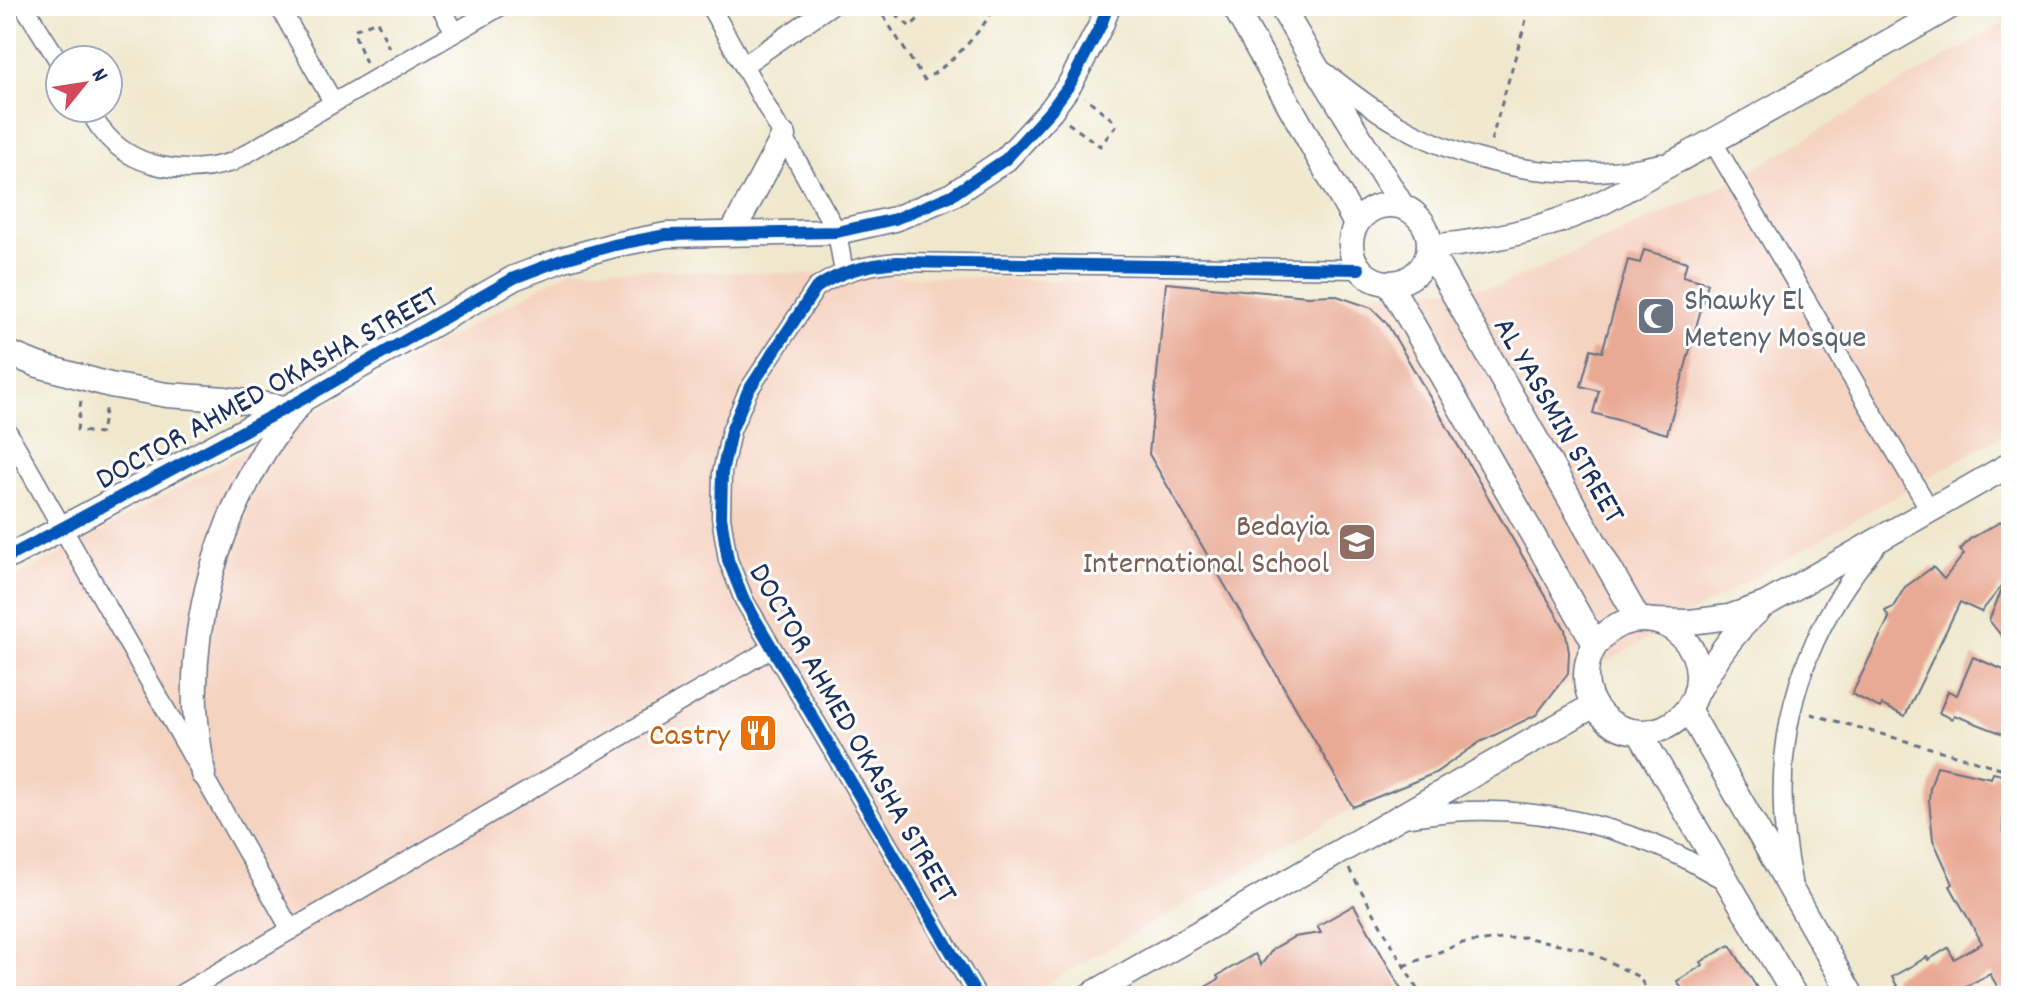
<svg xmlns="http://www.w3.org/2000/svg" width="2017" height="1002" font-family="Dekko,sans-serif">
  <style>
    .built { fill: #f5d3c1 }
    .building { fill: #e9aa95 }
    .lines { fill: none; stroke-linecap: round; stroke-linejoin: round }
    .street-casing { stroke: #667085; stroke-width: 21 }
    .secondary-casing { stroke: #667085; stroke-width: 27 }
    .path { stroke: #667085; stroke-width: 3; stroke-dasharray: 6 6; stroke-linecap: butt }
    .street { stroke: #fff; stroke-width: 18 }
    .secondary { stroke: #fff; stroke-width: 24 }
    .cycleway-casing { stroke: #fff; stroke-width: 17 }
    .cycleway { stroke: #0057b8; stroke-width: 12 }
    .labels { text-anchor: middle; stroke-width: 6; stroke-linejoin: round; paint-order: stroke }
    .worship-label { font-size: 32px; fill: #5b616d; stroke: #fff; text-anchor: start }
    .street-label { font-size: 32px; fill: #1b2f5e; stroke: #fff }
    .education-label { font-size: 32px; fill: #785e54; stroke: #fff; text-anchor: end }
    .food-label { font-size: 32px; fill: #c56008; stroke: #fff; text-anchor: end }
  </style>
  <rect width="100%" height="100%" fill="#fff"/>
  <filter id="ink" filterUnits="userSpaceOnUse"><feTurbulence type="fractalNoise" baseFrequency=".0125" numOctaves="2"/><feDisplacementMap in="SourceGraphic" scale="16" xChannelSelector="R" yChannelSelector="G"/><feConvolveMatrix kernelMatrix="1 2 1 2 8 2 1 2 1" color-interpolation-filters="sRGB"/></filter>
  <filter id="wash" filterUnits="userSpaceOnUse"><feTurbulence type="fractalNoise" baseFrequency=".006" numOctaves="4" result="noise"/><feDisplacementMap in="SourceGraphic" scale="32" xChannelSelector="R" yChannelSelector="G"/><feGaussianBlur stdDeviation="1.8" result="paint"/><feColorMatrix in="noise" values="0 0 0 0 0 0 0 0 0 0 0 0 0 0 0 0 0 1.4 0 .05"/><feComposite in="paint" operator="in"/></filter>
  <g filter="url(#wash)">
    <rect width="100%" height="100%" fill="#f0e8ce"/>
    <!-- built -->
    <path class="built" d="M 2011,19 L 2011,430 L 1025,996 L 6,996 L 6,584 L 574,268 L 1166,283 L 1308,296 L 1499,286 L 1727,184 Z"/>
    <g id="blocks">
      <!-- building -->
      <g class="building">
        <path d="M 1644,250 L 1687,262 L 1683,276 L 1708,283 L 1667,434 L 1593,413 L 1599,391 L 1581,386 L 1591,349 L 1602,352 L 1628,260 L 1640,263 Z"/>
        <path d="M 1166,283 L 1308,296 L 1334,295 L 1372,308 L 1386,322 L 1565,629 L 1569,652 L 1568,673 L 1536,715 L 1480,742 L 1435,773 L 1353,807 L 1149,454 Z"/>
        <path d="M 2011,516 L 2011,648 L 1989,620 L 2005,582 L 1981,612 L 1960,602 L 1905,716 L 1882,705 L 1880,708 L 1852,694 L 1889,618 L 1885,611 L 1893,607 L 1905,587 L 1933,567 L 1944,579 L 1964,554 L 1960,550 L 1970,539 Z"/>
        <path d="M 1973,657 L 2011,673 L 2011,737 L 1954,715 L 1952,719 L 1939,713 L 1948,691 L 1957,695 Z"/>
        <path d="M 1937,766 L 1991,778 L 1993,773 L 2006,776 L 2003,829 L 2011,847 L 2011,996 L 2003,996 L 1990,974 L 1947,996 L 1903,996 L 1892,977 L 1927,957 L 1928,960 L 1948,948 L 1954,959 L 1982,943 L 1950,886 L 1953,884 L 1933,840 L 1929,800 L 1930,788 Z"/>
        <path d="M 1354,905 L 1405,996 L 1190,996 L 1219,979 L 1217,976 L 1255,954 L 1261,965 L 1273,949 L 1294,937 L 1321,933 L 1317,926 Z"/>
        <path d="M 1730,945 L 1762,996 L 1687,996 L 1677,981 L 1703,965 L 1701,962 Z"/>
      </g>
    </g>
  </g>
  <g filter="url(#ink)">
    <use href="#blocks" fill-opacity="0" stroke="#667085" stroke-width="2"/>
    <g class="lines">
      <defs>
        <g id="street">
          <path d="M 24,6 L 60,63"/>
          <path d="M 279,6 L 333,102"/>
          <path d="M 440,6 L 455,32"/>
          <path d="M 710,6 L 837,232 L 844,273"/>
          <path d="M 744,65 L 830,6"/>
          <path d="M 1322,70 C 1346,88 1370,108 1396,123 C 1477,170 1570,184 1661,163"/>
          <path d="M 88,108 C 92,115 96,123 101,129 C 132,170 186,176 232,162 L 501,6"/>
          <path d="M 1713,142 L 1930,510"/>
          <path d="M 6,429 L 291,930"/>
          <path d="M 1403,818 C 1420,816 1436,813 1452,812 C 1528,806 1611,823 1680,856 C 1696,864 1712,874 1728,882"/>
          <path d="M 1792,881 C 1766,756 1794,643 1876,546"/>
          <path d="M 178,996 L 772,648"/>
          <path d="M 977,996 L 744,600 L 728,560 L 721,517 L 722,473 L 731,431 L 748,391 L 816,288 C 840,271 867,265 897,262 L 1359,269"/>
        </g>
        <g id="secondary">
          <path d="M 1234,6 L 1356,224"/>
          <path d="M 1281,6 L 1315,65 L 1402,206"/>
          <circle cx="1390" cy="244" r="39"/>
          <path d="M 732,233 L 784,136"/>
          <path d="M 1429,247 C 1490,242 1550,229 1605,201 C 1630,188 1654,172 1680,159 C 1771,110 1861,58 1951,6"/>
          <path d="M 1429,250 L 1638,619"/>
          <path d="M 1389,283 L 1595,644"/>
          <path d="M 6,352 L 38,365 L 110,385 L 167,395 L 226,399 L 286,408"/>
          <path d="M 6,558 L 303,399 L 514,278 L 564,259 L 614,245 L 666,235 L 837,232 L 895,219 L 952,195 L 1006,159 L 1051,110 L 1070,84 L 1101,25 L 1108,6"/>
          <circle cx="1642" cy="676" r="56"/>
          <path d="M 1654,621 L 1690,622 L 1729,617 L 1766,604 L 2011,464"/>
          <path d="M 1699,689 C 1716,658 1731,635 1758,611"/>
          <path d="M 1688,709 L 1852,996"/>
          <path d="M 1639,732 L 1795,996"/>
          <path d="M 203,774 C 200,752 196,729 195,707 C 192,618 217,531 262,455 C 272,437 286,421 299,405"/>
          <path d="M 1089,996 L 1594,705"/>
        </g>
      </defs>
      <!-- street casing -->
      <use href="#street" class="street-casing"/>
      <!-- secondary casing -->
      <use href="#secondary" class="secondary-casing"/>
      <!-- path -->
      <g class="path">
        <path d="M 877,6 L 924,80 C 955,61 977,36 996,6"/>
        <path d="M 887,6 L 910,27 L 926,11 L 927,6"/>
        <path d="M 366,63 L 354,33 L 356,29 L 377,21 L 389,48"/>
        <path d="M 1068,123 L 1100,146 L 1116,126 L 1115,122 L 1085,97"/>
        <path d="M 1491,141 L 1530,6"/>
        <path d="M 81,401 L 77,430 L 99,434 L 101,433 L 106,405"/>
        <path d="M 1811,714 L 2011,771"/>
        <path d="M 1349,869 L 1421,996"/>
        <path d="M 1404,966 L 1462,943 L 1523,937 L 1584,949 L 1639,977 L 1644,985 L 1640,996"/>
      </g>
      <!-- street -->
      <use href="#street" class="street"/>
      <!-- secondary -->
      <use href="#secondary" class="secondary"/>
      <defs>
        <g id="cycleway">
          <path d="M 6,558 L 303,399 L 514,278 L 564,259 L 614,245 L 666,235 L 837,232 L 895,219 L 952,195 L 1006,159 L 1051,110 L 1070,84 L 1101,25 L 1108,6"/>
          <path d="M 977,996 L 744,600 L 728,560 L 721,517 L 722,473 L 731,431 L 748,391 L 816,288 C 840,271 867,265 897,262 L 1359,269"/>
        </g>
      </defs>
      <!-- cycleway casing -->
      <use href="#cycleway" class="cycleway-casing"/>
      <!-- cycleway -->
      <use href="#cycleway" class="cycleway"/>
    </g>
  </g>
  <!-- icons -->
  <defs>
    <symbol id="mosque-square" viewBox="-11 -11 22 22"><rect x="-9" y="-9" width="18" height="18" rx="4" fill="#6b7280" stroke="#fff"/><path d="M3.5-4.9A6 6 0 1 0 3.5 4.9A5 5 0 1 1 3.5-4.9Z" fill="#fff"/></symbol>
    <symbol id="school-square" viewBox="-11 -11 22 22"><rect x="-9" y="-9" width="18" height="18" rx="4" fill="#8d6e63" stroke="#fff"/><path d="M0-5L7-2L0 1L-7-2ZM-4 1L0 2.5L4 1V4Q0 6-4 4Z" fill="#fff"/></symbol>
    <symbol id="restaurant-square" viewBox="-11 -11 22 22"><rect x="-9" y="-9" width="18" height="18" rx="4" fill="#e8710a" stroke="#fff"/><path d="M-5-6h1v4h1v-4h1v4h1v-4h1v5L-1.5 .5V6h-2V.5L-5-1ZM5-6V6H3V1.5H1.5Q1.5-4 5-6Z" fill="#fff"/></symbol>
  </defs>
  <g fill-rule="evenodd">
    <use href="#mosque-square" x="1634" y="294" width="44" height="44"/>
    <use href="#school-square" x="1335" y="520" width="44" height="44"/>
    <use href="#restaurant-square" x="736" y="711" width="44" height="44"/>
  </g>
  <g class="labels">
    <!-- worship labels -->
    <g class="worship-label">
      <text x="1684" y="309">Shawky El<tspan x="1684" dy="37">Meteny Mosque</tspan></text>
    </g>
    <!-- street labels -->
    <g class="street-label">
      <text transform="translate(266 386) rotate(-29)" y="11">DOCTOR AHMED OKASHA STREET</text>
      <text transform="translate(1561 419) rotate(60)" y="11">AL YASSMIN STREET</text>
      <text transform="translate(855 732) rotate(60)" y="11">DOCTOR AHMED OKASHA STREET</text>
    </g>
    <!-- education labels -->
    <g class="education-label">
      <text x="1329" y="535">Bedayia<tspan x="1329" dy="37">International School</tspan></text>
    </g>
    <!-- food labels -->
    <g class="food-label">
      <text x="730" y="744">Castry</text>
    </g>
  </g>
  <!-- margin -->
  <rect width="2017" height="1002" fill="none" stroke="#fff" stroke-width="32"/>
  <!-- north arrow -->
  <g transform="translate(84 84) rotate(60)"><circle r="38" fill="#ffffff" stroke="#a4acbf" stroke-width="2"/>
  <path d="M0-6L14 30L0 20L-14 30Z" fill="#d1495b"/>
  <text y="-12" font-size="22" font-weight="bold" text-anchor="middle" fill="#1b2f5e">N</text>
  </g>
</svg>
